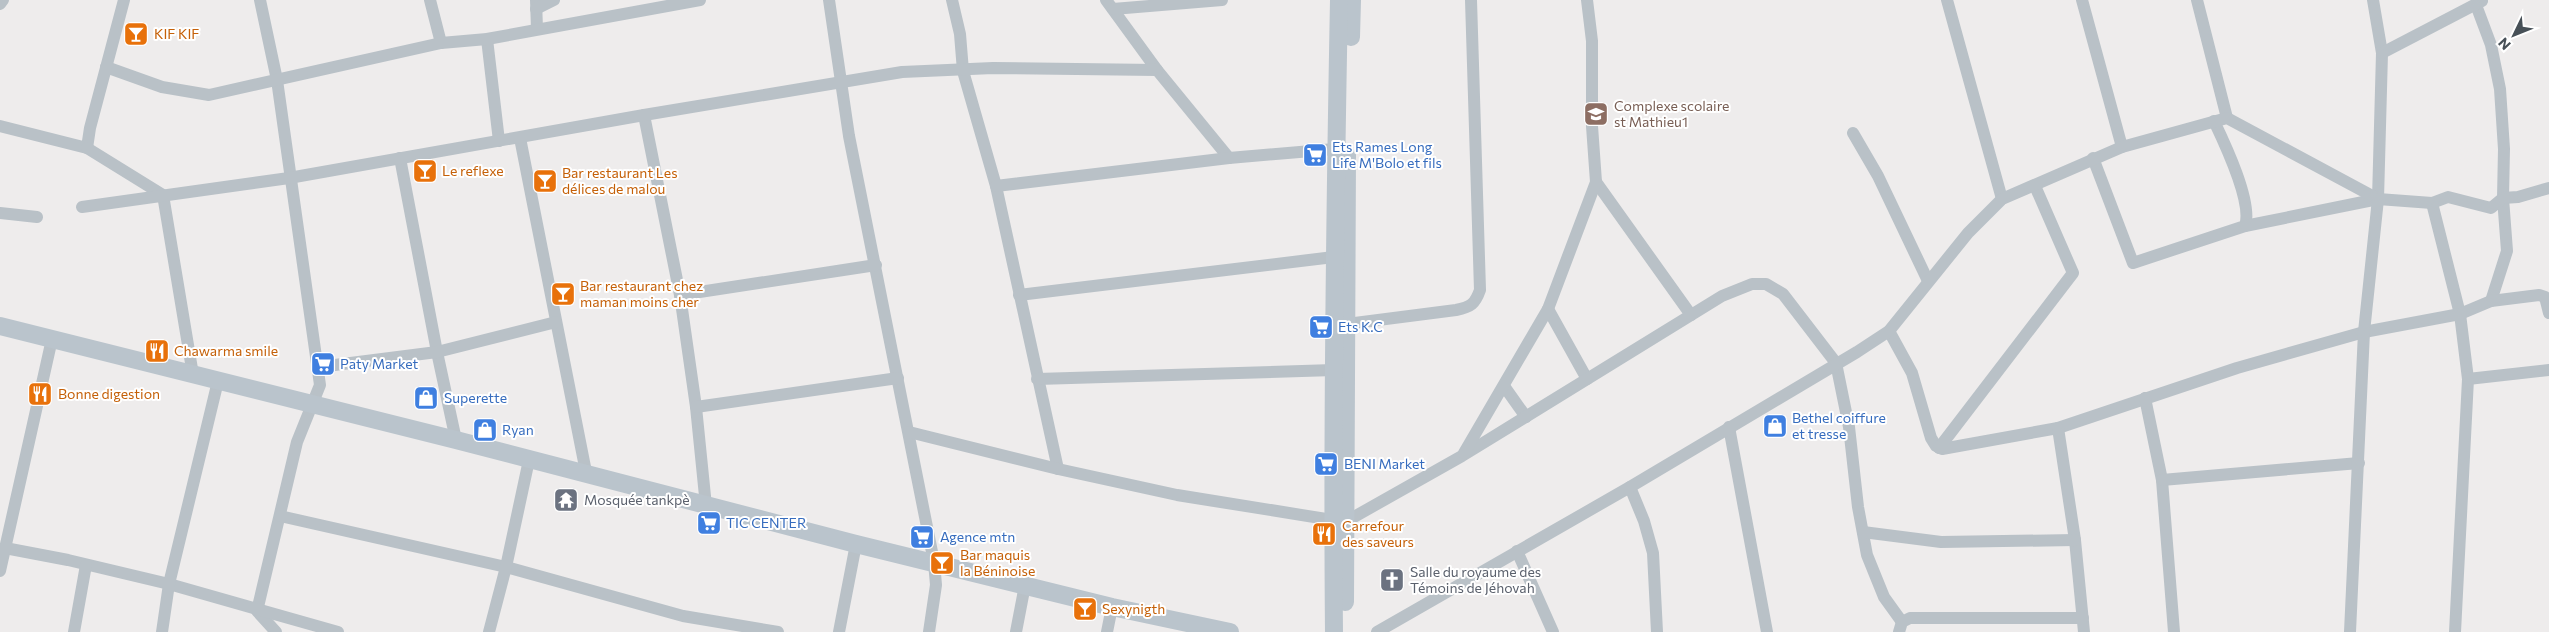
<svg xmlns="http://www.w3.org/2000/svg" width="2549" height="632" font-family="Commissioner,sans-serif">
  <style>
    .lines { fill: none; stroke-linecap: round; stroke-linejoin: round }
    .street { stroke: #b9c1c7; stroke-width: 12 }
    .secondary { stroke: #bac4cc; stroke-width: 18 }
    .labels { text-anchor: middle; stroke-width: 4; stroke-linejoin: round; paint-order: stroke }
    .food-label { font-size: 14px; fill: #c56008; stroke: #fff; text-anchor: start }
    .education-label { font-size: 14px; fill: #785e54; stroke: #fff; text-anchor: start }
    .shop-label { font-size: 14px; fill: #366cbe; stroke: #fff; text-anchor: start }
    .worship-label { font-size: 14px; fill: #5b616d; stroke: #fff; text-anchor: start }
  </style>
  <rect width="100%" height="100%" fill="#eeecec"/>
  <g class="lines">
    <!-- street -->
    <g class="street">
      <path d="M 260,0 L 277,80 L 320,385 L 297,442 L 257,611 L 276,632"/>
      <path d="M 430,0 L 441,43"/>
      <path d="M 536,0 L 537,29"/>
      <path d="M 829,0 L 849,136 L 934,562 L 936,585 L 929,632"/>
      <path d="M 952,0 L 960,34 L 963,71 L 996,186 L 1058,469"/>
      <path d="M 1106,0 L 1157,70 L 1229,158"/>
      <path d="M 1947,0 L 2002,199"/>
      <path d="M 2082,0 L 2122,147"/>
      <path d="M 2197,0 L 2227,118"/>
      <path d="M 2373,0 L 2382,53 L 2378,199"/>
      <path d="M 0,4 L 3,0"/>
      <path d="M 2476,5 L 2491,45 L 2500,89 L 2504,149 L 2503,198 L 2507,251 L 2491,301"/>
      <path d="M 536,9 L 554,0"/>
      <path d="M 1113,9 L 1222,0"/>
      <path d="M 487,39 L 499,141"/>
      <path d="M 2382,53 L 2482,1"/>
      <path d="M 106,67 L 162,87 L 209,95 L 441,43 L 487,39 L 700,0"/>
      <path d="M 644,115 L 680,295 L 696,407 L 706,506"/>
      <path d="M 0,126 L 87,148 L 90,128 L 124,0"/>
      <path d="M 1853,133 L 1878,176 L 1928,281"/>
      <path d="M 520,138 L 586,472"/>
      <path d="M 87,148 L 163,195 L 193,375"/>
      <path d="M 400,158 L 437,352 L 456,440"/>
      <path d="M 2093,158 L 2133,263 L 2245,226 C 2253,203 2225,144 2214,121"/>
      <path d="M 1596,182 L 1691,315"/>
      <path d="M 996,186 L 1229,158 L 1335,149"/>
      <path d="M 2432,203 L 2460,314 L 2468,379 L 2455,632"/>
      <path d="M 82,207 L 289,178 L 644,115 L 902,72 L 993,68 L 1157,70"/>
      <path d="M 0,213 L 37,217"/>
      <path d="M 2245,226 L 2378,199"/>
      <path d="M 680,295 L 876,265"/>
      <path d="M 1019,295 L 1342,256"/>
      <path d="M 1548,309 L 1587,379"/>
      <path d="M 1347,324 L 1456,310 C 1471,307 1475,304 1480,290 L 1471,0"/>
      <path d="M 1889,331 L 1912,373 L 1931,438 L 1936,446 L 1942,449 L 2058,428 L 2237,368 L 2364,332 L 2460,314 L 2491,301 L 2539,295 L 2545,297 L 2549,313"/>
      <path d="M 319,367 L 437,352 L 556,322"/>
      <path d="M 1037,379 L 1334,370"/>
      <path d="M 2468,379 L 2549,370"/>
      <path d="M 1504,386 L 1526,417"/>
      <path d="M 2145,398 L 2162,480 L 2174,632"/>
      <path d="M 696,407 L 898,378"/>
      <path d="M 1729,427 L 1767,632"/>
      <path d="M 2058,428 L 2075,540 L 2084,632"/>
      <path d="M 909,432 L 1058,469 L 1177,495 L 1345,522 L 1462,456 L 1722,296 L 1752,284 L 1766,284 L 1783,294 L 1836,363 L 1849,427 L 1858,507 L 1867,555 L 1884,597 L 1902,622"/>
      <path d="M 1939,448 L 2073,273 L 2035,186"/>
      <path d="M 1464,453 L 1548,309 L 1596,182 L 1592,126 L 1592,41 L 1587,0"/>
      <path d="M 2162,480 L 2359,463"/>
      <path d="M 1630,487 L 1644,521 L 1653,553 L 1657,632"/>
      <path d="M 280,516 L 506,567 L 683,616 L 778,632"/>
      <path d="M 1863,532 L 1941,542 L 2075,540"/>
      <path d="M 5,548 L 68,560 L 169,584 L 338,632"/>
      <path d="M 1517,551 L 1553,632"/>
      <path d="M 0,571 L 52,339"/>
      <path d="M 74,632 L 86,565"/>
      <path d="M 162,632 L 169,584 L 218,381"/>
      <path d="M 489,632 L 506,567 L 529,460"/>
      <path d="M 839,632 L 856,544"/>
      <path d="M 1016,632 L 1025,585"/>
      <path d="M 1107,632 L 1112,607"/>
      <path d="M 1377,632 L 1630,487 L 1857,352 L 1889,331 L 1968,233 L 2002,199 L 2122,147 L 2227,118 L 2378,199"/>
      <path d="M 1899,632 L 1902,622 L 1910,618 L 2083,618"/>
      <path d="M 2350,632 L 2364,332 L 2378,199 L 2432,203 L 2448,197 L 2491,208 L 2503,198 L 2518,197 L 2549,188"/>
    </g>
    <!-- secondary -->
    <g class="secondary">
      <path d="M 1351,37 L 1352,0"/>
      <path d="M 0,326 L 456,440 L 856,544 L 1112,607 L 1230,632"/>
      <path d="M 1345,602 L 1347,155"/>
      <path d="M 1334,632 C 1332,421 1335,211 1339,0"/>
    </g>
  </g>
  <!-- icons -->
  <defs>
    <symbol id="bar-square" viewBox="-11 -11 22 22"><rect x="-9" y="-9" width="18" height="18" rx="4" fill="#e8710a" stroke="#fff"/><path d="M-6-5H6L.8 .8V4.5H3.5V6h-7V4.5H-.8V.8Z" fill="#fff"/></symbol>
    <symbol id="school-square" viewBox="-11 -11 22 22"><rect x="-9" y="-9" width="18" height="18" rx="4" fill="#8d6e63" stroke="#fff"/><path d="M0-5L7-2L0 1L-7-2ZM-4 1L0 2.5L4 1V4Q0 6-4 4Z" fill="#fff"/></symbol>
    <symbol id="supermarket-square" viewBox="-11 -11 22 22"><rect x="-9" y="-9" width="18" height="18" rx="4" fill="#3f7fe0" stroke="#fff"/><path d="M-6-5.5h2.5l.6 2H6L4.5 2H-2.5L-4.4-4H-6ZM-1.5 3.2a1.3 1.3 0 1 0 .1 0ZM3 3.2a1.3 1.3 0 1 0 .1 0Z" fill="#fff"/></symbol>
    <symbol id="restaurant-square" viewBox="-11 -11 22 22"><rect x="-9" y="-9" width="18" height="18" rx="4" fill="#e8710a" stroke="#fff"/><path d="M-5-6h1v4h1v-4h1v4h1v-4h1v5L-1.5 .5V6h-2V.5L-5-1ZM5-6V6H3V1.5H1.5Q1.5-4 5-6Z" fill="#fff"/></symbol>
    <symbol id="shop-square" viewBox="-11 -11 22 22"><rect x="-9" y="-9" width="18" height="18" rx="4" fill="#3f7fe0" stroke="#fff"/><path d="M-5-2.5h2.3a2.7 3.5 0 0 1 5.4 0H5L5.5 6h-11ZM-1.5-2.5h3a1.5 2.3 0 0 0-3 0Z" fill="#fff"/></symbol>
    <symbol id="temple-square" viewBox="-11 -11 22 22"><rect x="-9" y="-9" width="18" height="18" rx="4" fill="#6b7280" stroke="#fff"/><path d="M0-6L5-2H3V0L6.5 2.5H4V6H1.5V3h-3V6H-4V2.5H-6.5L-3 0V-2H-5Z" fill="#fff"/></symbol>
    <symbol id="church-square" viewBox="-11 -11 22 22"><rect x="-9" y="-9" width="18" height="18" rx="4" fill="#6b7280" stroke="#fff"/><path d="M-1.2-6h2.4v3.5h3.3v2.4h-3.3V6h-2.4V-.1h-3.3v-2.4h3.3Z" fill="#fff"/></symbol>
  </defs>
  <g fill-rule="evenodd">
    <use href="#bar-square" x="122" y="20" width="28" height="28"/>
    <use href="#school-square" x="1582" y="100" width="28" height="28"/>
    <use href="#supermarket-square" x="1301" y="141" width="28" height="28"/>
    <use href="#bar-square" x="411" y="157" width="28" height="28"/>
    <use href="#bar-square" x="531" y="167" width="28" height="28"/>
    <use href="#bar-square" x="549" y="280" width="28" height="28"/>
    <use href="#supermarket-square" x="1307" y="313" width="28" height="28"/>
    <use href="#restaurant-square" x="143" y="337" width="28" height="28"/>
    <use href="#supermarket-square" x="309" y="350" width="28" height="28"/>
    <use href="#restaurant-square" x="26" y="380" width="28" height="28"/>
    <use href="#shop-square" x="412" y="384" width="28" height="28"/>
    <use href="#shop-square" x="1761" y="412" width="28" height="28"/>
    <use href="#shop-square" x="471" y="416" width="28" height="28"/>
    <use href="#supermarket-square" x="1312" y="450" width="28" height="28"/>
    <use href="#temple-square" x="552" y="486" width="28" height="28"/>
    <use href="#supermarket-square" x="695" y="509" width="28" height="28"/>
    <use href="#restaurant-square" x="1310" y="520" width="28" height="28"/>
    <use href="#supermarket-square" x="908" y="523" width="28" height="28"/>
    <use href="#bar-square" x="928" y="549" width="28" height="28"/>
    <use href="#church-square" x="1378" y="566" width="28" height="28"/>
    <use href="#bar-square" x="1071" y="595" width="28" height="28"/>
  </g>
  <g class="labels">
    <!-- food labels -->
    <g class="food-label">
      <text x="154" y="39">KIF KIF</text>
      <text x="442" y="176">Le reflexe</text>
      <text x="562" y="178">Bar restaurant Les<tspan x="562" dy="16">délices de malou</tspan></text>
      <text x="580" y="291">Bar restaurant chez<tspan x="580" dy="16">maman moins cher</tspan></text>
      <text x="174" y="356">Chawarma smile</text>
      <text x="58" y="399">Bonne digestion</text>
      <text x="1342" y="531">Carrefour<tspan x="1342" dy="16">des saveurs</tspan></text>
      <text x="960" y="560">Bar maquis<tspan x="960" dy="16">la Béninoise</tspan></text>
      <text x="1102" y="614">Sexynigth</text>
    </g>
    <!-- education labels -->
    <g class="education-label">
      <text x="1614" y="111">Complexe scolaire<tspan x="1614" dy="16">st Mathieu1</tspan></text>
    </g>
    <!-- shop labels -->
    <g class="shop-label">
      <text x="1332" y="152">Ets Rames Long<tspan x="1332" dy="16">Life M'Bolo et fils</tspan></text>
      <text x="1338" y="332">Ets K.C</text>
      <text x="340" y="369">Paty Market</text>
      <text x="444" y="403">Superette</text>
      <text x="1792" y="423">Bethel coiffure<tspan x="1792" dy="16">et tresse</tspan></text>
      <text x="502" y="435">Ryan</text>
      <text x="1344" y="469">BENI Market</text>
      <text x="726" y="528">TIC CENTER</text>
      <text x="940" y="542">Agence mtn</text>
    </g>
    <!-- worship labels -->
    <g class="worship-label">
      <text x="584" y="505">Mosquée tankpè</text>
      <text x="1410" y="577">Salle du royaume des<tspan x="1410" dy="16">Témoins de Jéhovah</tspan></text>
    </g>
  </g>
  <!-- north arrow -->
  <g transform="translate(2514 35) rotate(227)" stroke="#ffffff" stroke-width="4" paint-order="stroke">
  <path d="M0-4L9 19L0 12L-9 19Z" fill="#475057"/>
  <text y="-8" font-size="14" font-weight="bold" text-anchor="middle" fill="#475057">N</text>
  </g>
</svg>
